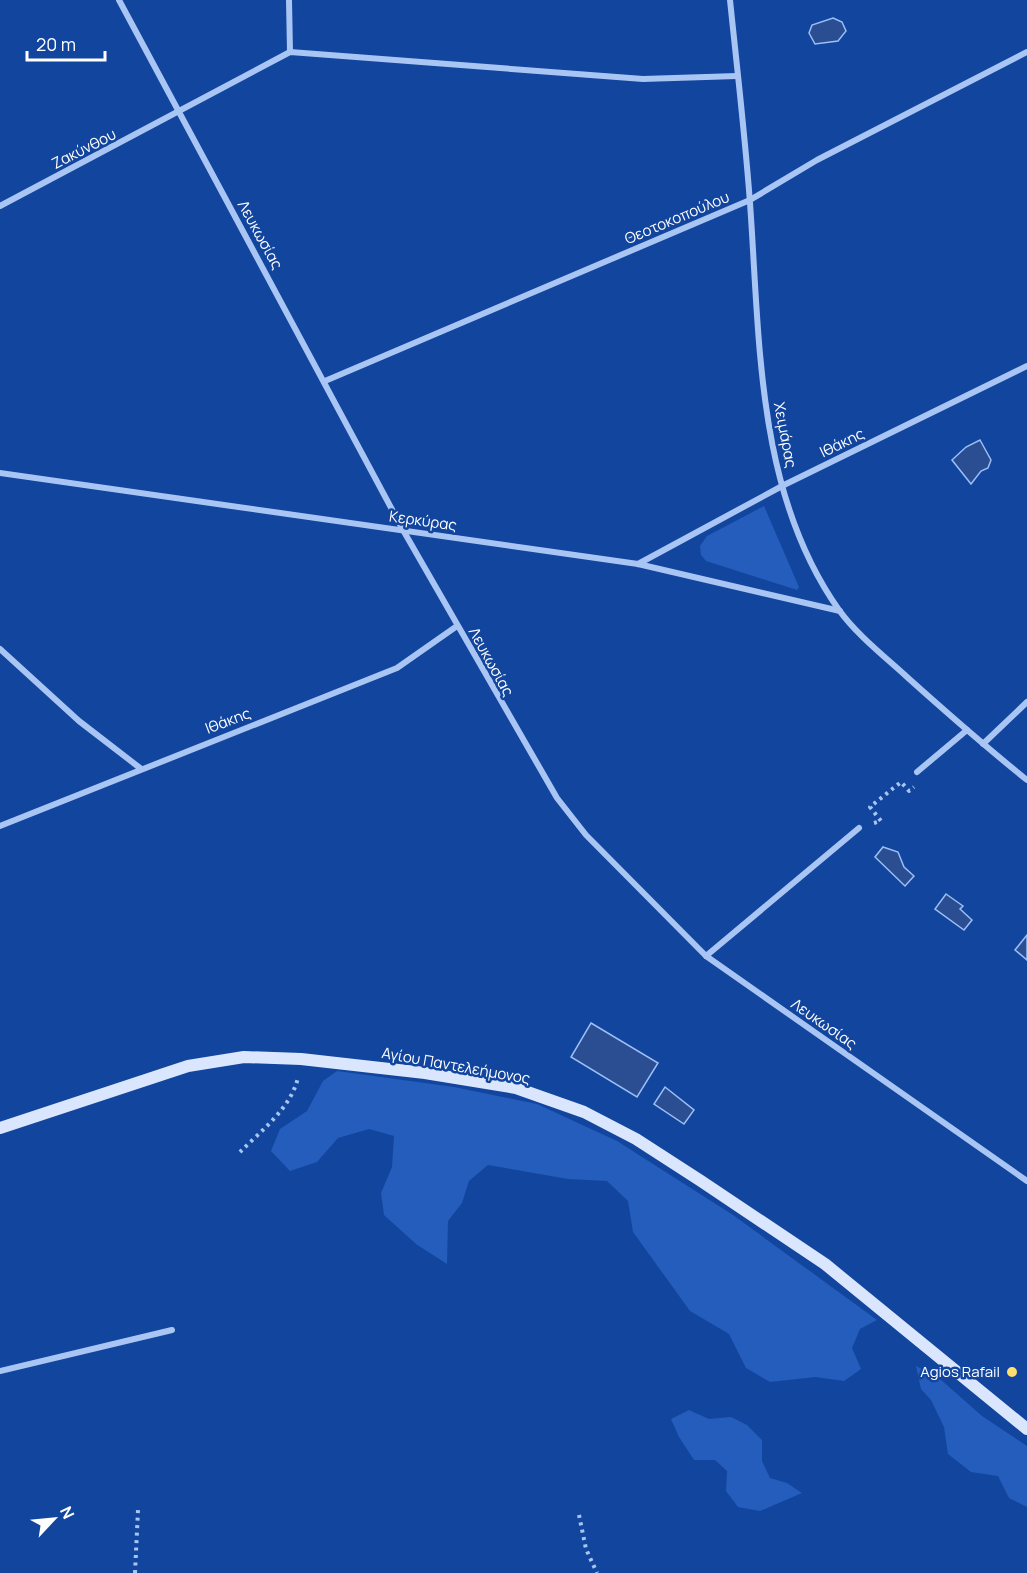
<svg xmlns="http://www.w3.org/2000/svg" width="1027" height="1573" font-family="Manrope,sans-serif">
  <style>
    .green { fill: #255dbc }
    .water { fill: #2a4e91; stroke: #9bbff7; stroke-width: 1.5 }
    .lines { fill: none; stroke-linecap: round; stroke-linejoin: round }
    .path { stroke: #a9c5f4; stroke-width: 4; stroke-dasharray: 3 4.5; stroke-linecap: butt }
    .street { stroke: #a9c5f4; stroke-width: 6 }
    .secondary { stroke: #d9e6fd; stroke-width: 12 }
    .poi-dot { fill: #ffe06d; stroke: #12459e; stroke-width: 2 }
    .labels { text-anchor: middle; stroke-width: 5; stroke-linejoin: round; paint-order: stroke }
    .street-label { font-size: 15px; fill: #fff; stroke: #12459e }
    .poi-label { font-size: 15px; fill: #fff; stroke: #12459e; text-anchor: end }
  </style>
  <rect width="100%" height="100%" fill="#12459e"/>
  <!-- green -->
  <g class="green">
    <path d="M 764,506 L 799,587 L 797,590 L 706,561 L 701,555 L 700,546 L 707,536 Z"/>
    <path d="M 337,1071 L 454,1087 L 537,1104 L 617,1141 L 733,1215 L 877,1320 L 860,1329 L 852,1348 L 861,1369 L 844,1381 L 815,1377 L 770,1382 L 746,1368 L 729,1334 L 690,1311 L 633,1232 L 628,1201 L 607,1181 L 568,1179 L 488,1165 L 469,1181 L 462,1203 L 448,1221 L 447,1264 L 416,1244 L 384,1215 L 381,1193 L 392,1167 L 394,1136 L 369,1129 L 338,1138 L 317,1162 L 290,1171 L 271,1151 L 280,1129 L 307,1111 L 323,1081 Z"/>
    <path d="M 916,1366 L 939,1378 L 982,1416 L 1027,1446 L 1027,1507 L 1009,1498 L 998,1476 L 971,1472 L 948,1454 L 944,1427 L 931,1400 L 921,1389 Z"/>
    <path d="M 689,1410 L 709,1419 L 731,1417 L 747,1425 L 762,1440 L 762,1461 L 770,1478 L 787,1483 L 802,1493 L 760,1511 L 738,1507 L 726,1491 L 727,1471 L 715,1460 L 694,1460 L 679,1437 L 671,1419 Z"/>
  </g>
  <!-- water -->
  <g class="water">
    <path d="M 833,18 L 842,22 L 846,31 L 838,41 L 815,44 L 809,33 L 812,25 Z"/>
    <path d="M 980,440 L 991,460 L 988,468 L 981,471 L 971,484 L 952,460 L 966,447 Z"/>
    <path d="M 883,847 L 898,852 L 904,867 L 914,876 L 905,886 L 875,857 Z"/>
    <path d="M 946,894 L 963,906 L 960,909 L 972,920 L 964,930 L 935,909 Z"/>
    <path d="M 1027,935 L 1027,960 L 1015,950 Z"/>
    <path d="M 591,1023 L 658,1063 L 637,1097 L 571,1057 Z"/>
    <path d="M 665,1087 L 694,1110 L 684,1124 L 654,1104 Z"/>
  </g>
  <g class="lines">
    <!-- path -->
    <g class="path">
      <path d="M 874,823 L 881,821 L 870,807 L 901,782 L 909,791 L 914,787"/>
      <path d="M 240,1152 C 261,1131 292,1107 298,1077"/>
      <path d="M 579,1515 L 586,1549 L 597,1573"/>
      <path d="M 135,1573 L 138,1510"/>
    </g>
    <!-- street -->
    <g class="street">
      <path d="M 119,0 L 403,530 L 557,798 L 586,835 L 706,956 L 1027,1181"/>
      <path d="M 289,0 L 290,52"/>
      <path d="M 730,0 C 737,68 745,135 750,203 C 760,340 756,493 839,610 C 857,635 884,656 907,677 C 946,712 986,747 1027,780"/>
      <path d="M 0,206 L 290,52 L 643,79 L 737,76"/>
      <path d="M 325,381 L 750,200 L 817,160 L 1027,52"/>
      <path d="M 0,473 L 638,564 L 840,611"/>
      <path d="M 638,564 L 784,485 L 1027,366"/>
      <path d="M 0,649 L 79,721 L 140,768"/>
      <path d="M 983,744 L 1027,702"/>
      <path d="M 917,772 L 967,730"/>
      <path d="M 0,826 L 397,668 L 457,626"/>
      <path d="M 706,956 L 859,828"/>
      <path d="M 0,1371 L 172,1330"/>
    </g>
    <!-- secondary -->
    <path class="secondary" d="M 0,1128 L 188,1066 L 244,1057 L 301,1059 L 425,1073 L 516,1088 L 584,1112 L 636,1139 L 701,1181 L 825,1264 L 1027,1429"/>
  </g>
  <!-- markers -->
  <circle class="poi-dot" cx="1012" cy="1372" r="6"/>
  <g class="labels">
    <!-- street labels -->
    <g class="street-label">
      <text transform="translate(84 149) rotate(-27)" y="5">Ζακύνθου</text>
      <text transform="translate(677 218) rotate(-23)" y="5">Θεοτοκοπούλου</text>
      <text transform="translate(260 235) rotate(61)" y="5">Λευκωσίας</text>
      <text transform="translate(785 435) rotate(79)" y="5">Χειμάρας</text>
      <text transform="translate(842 443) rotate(-26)" y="5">Ιθάκης</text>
      <text transform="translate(423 521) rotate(8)" y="5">Κερκύρας</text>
      <text transform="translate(491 662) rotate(61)" y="5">Λευκωσίας</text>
      <text transform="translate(228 721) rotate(-21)" y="5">Ιθάκης</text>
      <text transform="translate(824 1024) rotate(35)" y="5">Λευκωσίας</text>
      <text transform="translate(456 1066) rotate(10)" y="5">Αγίου Παντελεήμονος</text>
    </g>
    <!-- poi labels -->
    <g class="poi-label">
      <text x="1000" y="1377">Agios Rafail</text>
    </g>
  </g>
  <!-- north arrow -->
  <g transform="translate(54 1519) rotate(64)" stroke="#12459e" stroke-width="4.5" paint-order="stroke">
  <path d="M0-4.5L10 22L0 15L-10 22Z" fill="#ffffff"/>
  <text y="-9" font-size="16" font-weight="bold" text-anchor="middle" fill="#ffffff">N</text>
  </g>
  <!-- scale -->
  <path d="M27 51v9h78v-9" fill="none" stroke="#ffffff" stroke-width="3"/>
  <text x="36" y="51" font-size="18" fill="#ffffff" stroke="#12459e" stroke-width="4.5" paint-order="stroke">20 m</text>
</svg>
